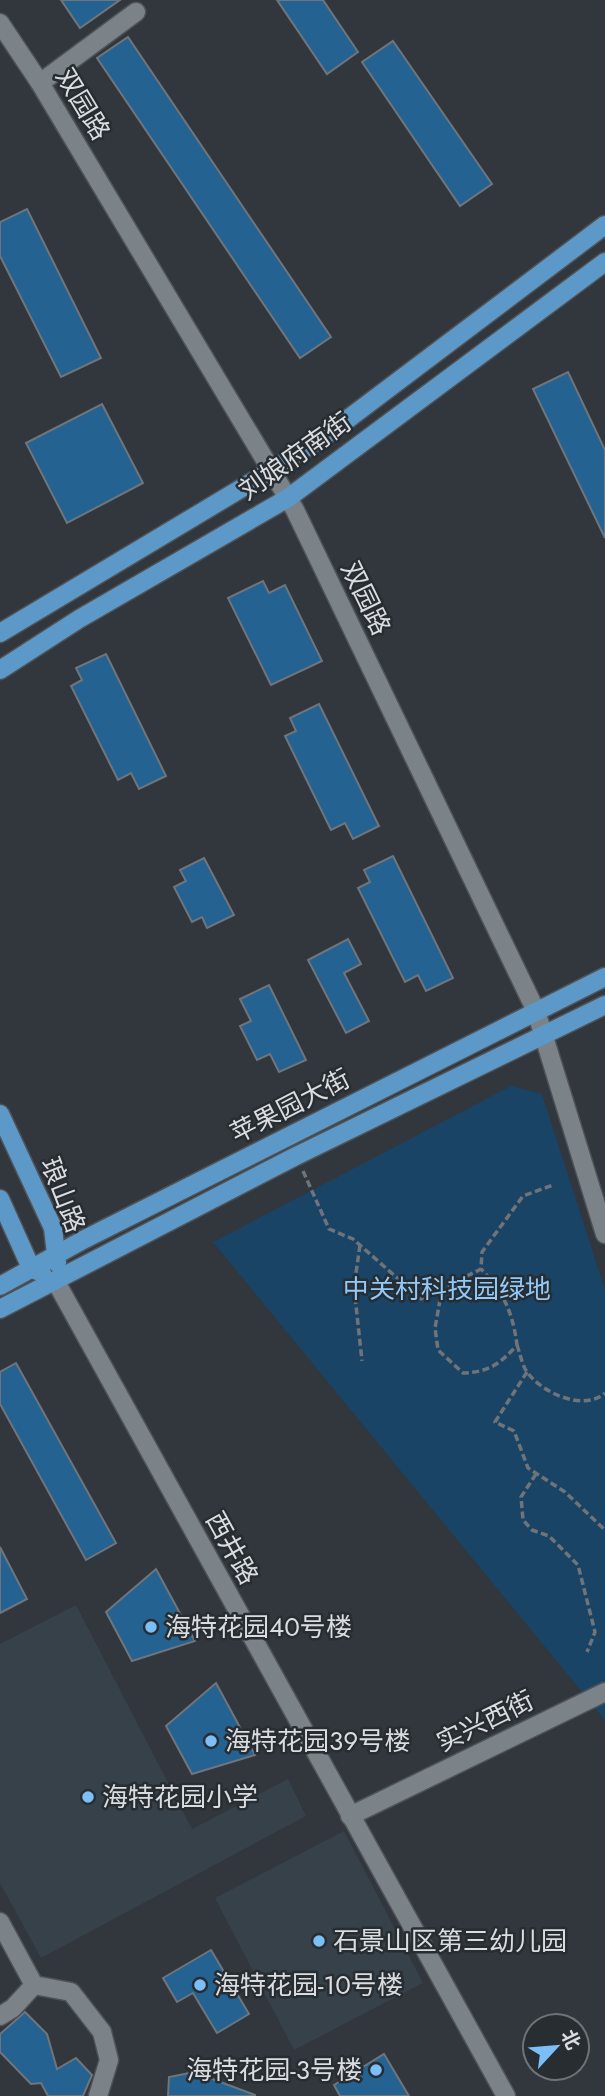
<svg xmlns="http://www.w3.org/2000/svg" width="605" height="2096" font-family="Jost,'Noto Sans SC',sans-serif">
  <style>
    .built { fill: #36414a }
    .green { fill: #194466 }
    .building { fill: #246292; stroke: #6f757b; stroke-width: 2 }
    .lines { fill: none; stroke-linecap: round; stroke-linejoin: round }
    .minor-casing { stroke: #4f5358; stroke-width: 21 }
    .major-casing { stroke: #4f5358; stroke-width: 21 }
    .path { stroke: #707479; stroke-width: 3.5; stroke-dasharray: 7 3.5; stroke-linecap: butt }
    .minor { stroke: #7c8388; stroke-width: 18 }
    .major { stroke: #5c99c8; stroke-width: 18 }
    .poi-dot { fill: #7bbef8; stroke: #272d31; stroke-width: 2.5 }
    .labels { text-anchor: middle; stroke-width: 5; stroke-linejoin: round; paint-order: stroke }
    .street-label { font-size: 26px; fill: #d9dce0; stroke: #272d31 }
    .park-label { font-size: 26px; fill: #90c9fb; stroke: #272d31 }
    .poi-label { font-size: 26px; fill: #d9dce0; stroke: #272d31; text-anchor: start }
  </style>
  <rect width="100%" height="100%" fill="#31373c"/>
  <!-- built -->
  <g class="built">
    <path d="M 76,1605 L 192,1829 L 288,1779 L 306,1816 L 41,1958 L 0,1883 L 0,1644 Z"/>
    <path d="M 344,1831 L 423,1983 L 294,2050 L 215,1898 Z"/>
  </g>
  <!-- green -->
  <path class="green" d="M 511,1086 L 542,1094 L 605,1290 L 605,1720 L 213,1242 Z"/>
  <!-- building -->
  <g class="building">
    <path d="M 61,0 L 120,0 L 80,28 Z"/>
    <path d="M 277,0 L 323,0 L 358,52 L 327,74 Z"/>
    <path d="M 128,37 L 331,337 L 300,358 L 97,58 Z"/>
    <path d="M 393,41 L 492,184 L 460,206 L 362,62 Z"/>
    <path d="M 27,209 L 101,358 L 61,377 L 0,256 L 0,222 Z"/>
    <path d="M 568,372 L 605,450 L 605,538 L 533,389 Z"/>
    <path d="M 102,404 L 143,483 L 67,523 L 26,443 Z"/>
    <path d="M 263,581 L 269,593 L 285,585 L 322,661 L 271,685 L 228,598 Z"/>
    <path d="M 106,654 L 166,776 L 139,789 L 131,773 L 118,780 L 71,686 L 82,680 L 76,668 Z"/>
    <path d="M 319,704 L 379,826 L 353,839 L 345,823 L 331,830 L 285,736 L 296,731 L 290,718 Z"/>
    <path d="M 393,856 L 453,978 L 426,991 L 418,975 L 405,982 L 358,888 L 370,882 L 364,870 Z"/>
    <path d="M 204,858 L 234,915 L 207,928 L 202,917 L 192,922 L 174,887 L 186,881 L 180,870 Z"/>
    <path d="M 348,939 L 361,964 L 344,973 L 369,1021 L 346,1033 L 308,960 Z"/>
    <path d="M 269,985 L 306,1060 L 279,1072 L 270,1054 L 257,1060 L 240,1026 L 251,1021 L 240,999 Z"/>
    <path d="M 16,1363 L 116,1543 L 86,1560 L 0,1404 L 0,1372 Z"/>
    <path d="M 0,1547 L 27,1599 L 0,1613 Z"/>
    <path d="M 156,1569 L 195,1641 L 132,1661 L 106,1612 Z"/>
    <path d="M 216,1683 L 255,1755 L 192,1774 L 166,1726 Z"/>
    <path d="M 211,1950 L 249,2014 L 217,2033 L 193,1993 L 177,2002 L 163,1978 Z"/>
    <path d="M 25,2012 L 47,2034 L 57,2069 L 76,2058 L 92,2075 L 83,2096 L 48,2096 L 41,2083 L 31,2084 L 0,2052 L 0,2034 Z"/>
    <path d="M 384,2054 L 409,2096 L 340,2096 L 334,2085 Z"/>
    <path d="M 194,2072 L 255,2095 L 255,2096 L 168,2096 L 169,2077 Z"/>
  </g>
  <g class="lines">
    <defs>
      <g id="minor">
        <path d="M 0,23 L 40,83 L 295,510 L 536,1011 L 605,1234"/>
        <path d="M 40,83 L 136,12"/>
        <path d="M 55,1280 L 506,2096"/>
        <path d="M 350,1816 L 605,1692"/>
        <path d="M 0,1922 L 34,1985 L 71,1992 L 102,2032 L 109,2060 L 98,2096"/>
        <path d="M 0,2016 L 13,2008 L 34,1985"/>
      </g>
      <g id="major">
        <path d="M 0,633 L 272,470 L 336,428 L 605,225"/>
        <path d="M 0,670 L 79,619 L 288,498 L 605,262"/>
        <path d="M 0,1114 L 53,1228 L 57,1263"/>
        <path d="M 0,1199 L 31,1268 L 42,1273"/>
        <path d="M 0,1286 L 83,1240 L 605,977"/>
        <path d="M 0,1309 L 296,1156 L 605,1005"/>
      </g>
    </defs>
    <!-- minor casing -->
    <use href="#minor" class="minor-casing"/>
    <!-- major casing -->
    <use href="#major" class="major-casing"/>
    <!-- path -->
    <g class="path">
      <path d="M 303,1171 L 329,1229 L 353,1239 L 421,1299 L 481,1269 L 482,1252 L 523,1196 L 553,1185"/>
      <path d="M 360,1245 L 354,1287 L 362,1361"/>
      <path d="M 442,1289 L 435,1328 L 438,1350 L 463,1373 C 489,1372 500,1364 517,1345 C 513,1314 504,1292 481,1269"/>
      <path d="M 517,1345 C 520,1353 522,1365 527,1372 C 542,1393 584,1412 605,1393"/>
      <path d="M 527,1372 L 495,1422 L 514,1431 L 528,1468 L 565,1492 L 605,1530"/>
      <path d="M 536,1474 L 521,1497 L 523,1520 L 532,1530 L 549,1536 L 578,1565 L 595,1632 L 587,1652"/>
    </g>
    <!-- minor -->
    <use href="#minor" class="minor"/>
    <!-- major -->
    <use href="#major" class="major"/>
  </g>
  <!-- markers -->
  <g class="poi-dot">
    <circle cx="151" cy="1627" r="7"/>
    <circle cx="211" cy="1741" r="7"/>
    <circle cx="88" cy="1797" r="7"/>
    <circle cx="319" cy="1941" r="7"/>
    <circle cx="200" cy="1985" r="7"/>
    <circle cx="376" cy="2070" r="7"/>
  </g>
  <g class="labels">
    <!-- street labels -->
    <g class="street-label">
      <text transform="translate(83 104) rotate(59)" y="9">双园路</text>
      <text transform="translate(295 456) rotate(-35)" y="9">刘娘府南街</text>
      <text transform="translate(366 598) rotate(64)" y="9">双园路</text>
      <text transform="translate(290 1106) rotate(-27)" y="9">苹果园大街</text>
      <text transform="translate(63 1195) rotate(69)" y="9">琅山路</text>
      <text transform="translate(232 1548) rotate(61)" y="9">西井路</text>
      <text transform="translate(485 1721) rotate(-26)" y="9">实兴西街</text>
    </g>
    <!-- park labels -->
    <g class="park-label">
      <text x="447" y="1298">中关村科技园绿地</text>
    </g>
    <!-- poi labels -->
    <g class="poi-label">
      <text x="165" y="1636">海特花园40号楼</text>
      <text x="225" y="1750">海特花园39号楼</text>
      <text x="102" y="1806">海特花园小学</text>
      <text x="333" y="1950">石景山区第三幼儿园</text>
      <text x="214" y="1994">海特花园-10号楼</text>
      <text x="362" y="2079" text-anchor="end">海特花园-3号楼</text>
    </g>
  </g>
  <!-- north arrow -->
  <g transform="translate(556 2047) rotate(64)"><circle r="33" fill="#272d31" stroke="#6e7377" stroke-width="2"/>
  <path d="M0-5L12 26L0 18L-12 26Z" fill="#7bbef8"/>
  <text y="-10" font-size="19" font-weight="bold" text-anchor="middle" fill="#d9dce0">北</text>
  </g>
</svg>
